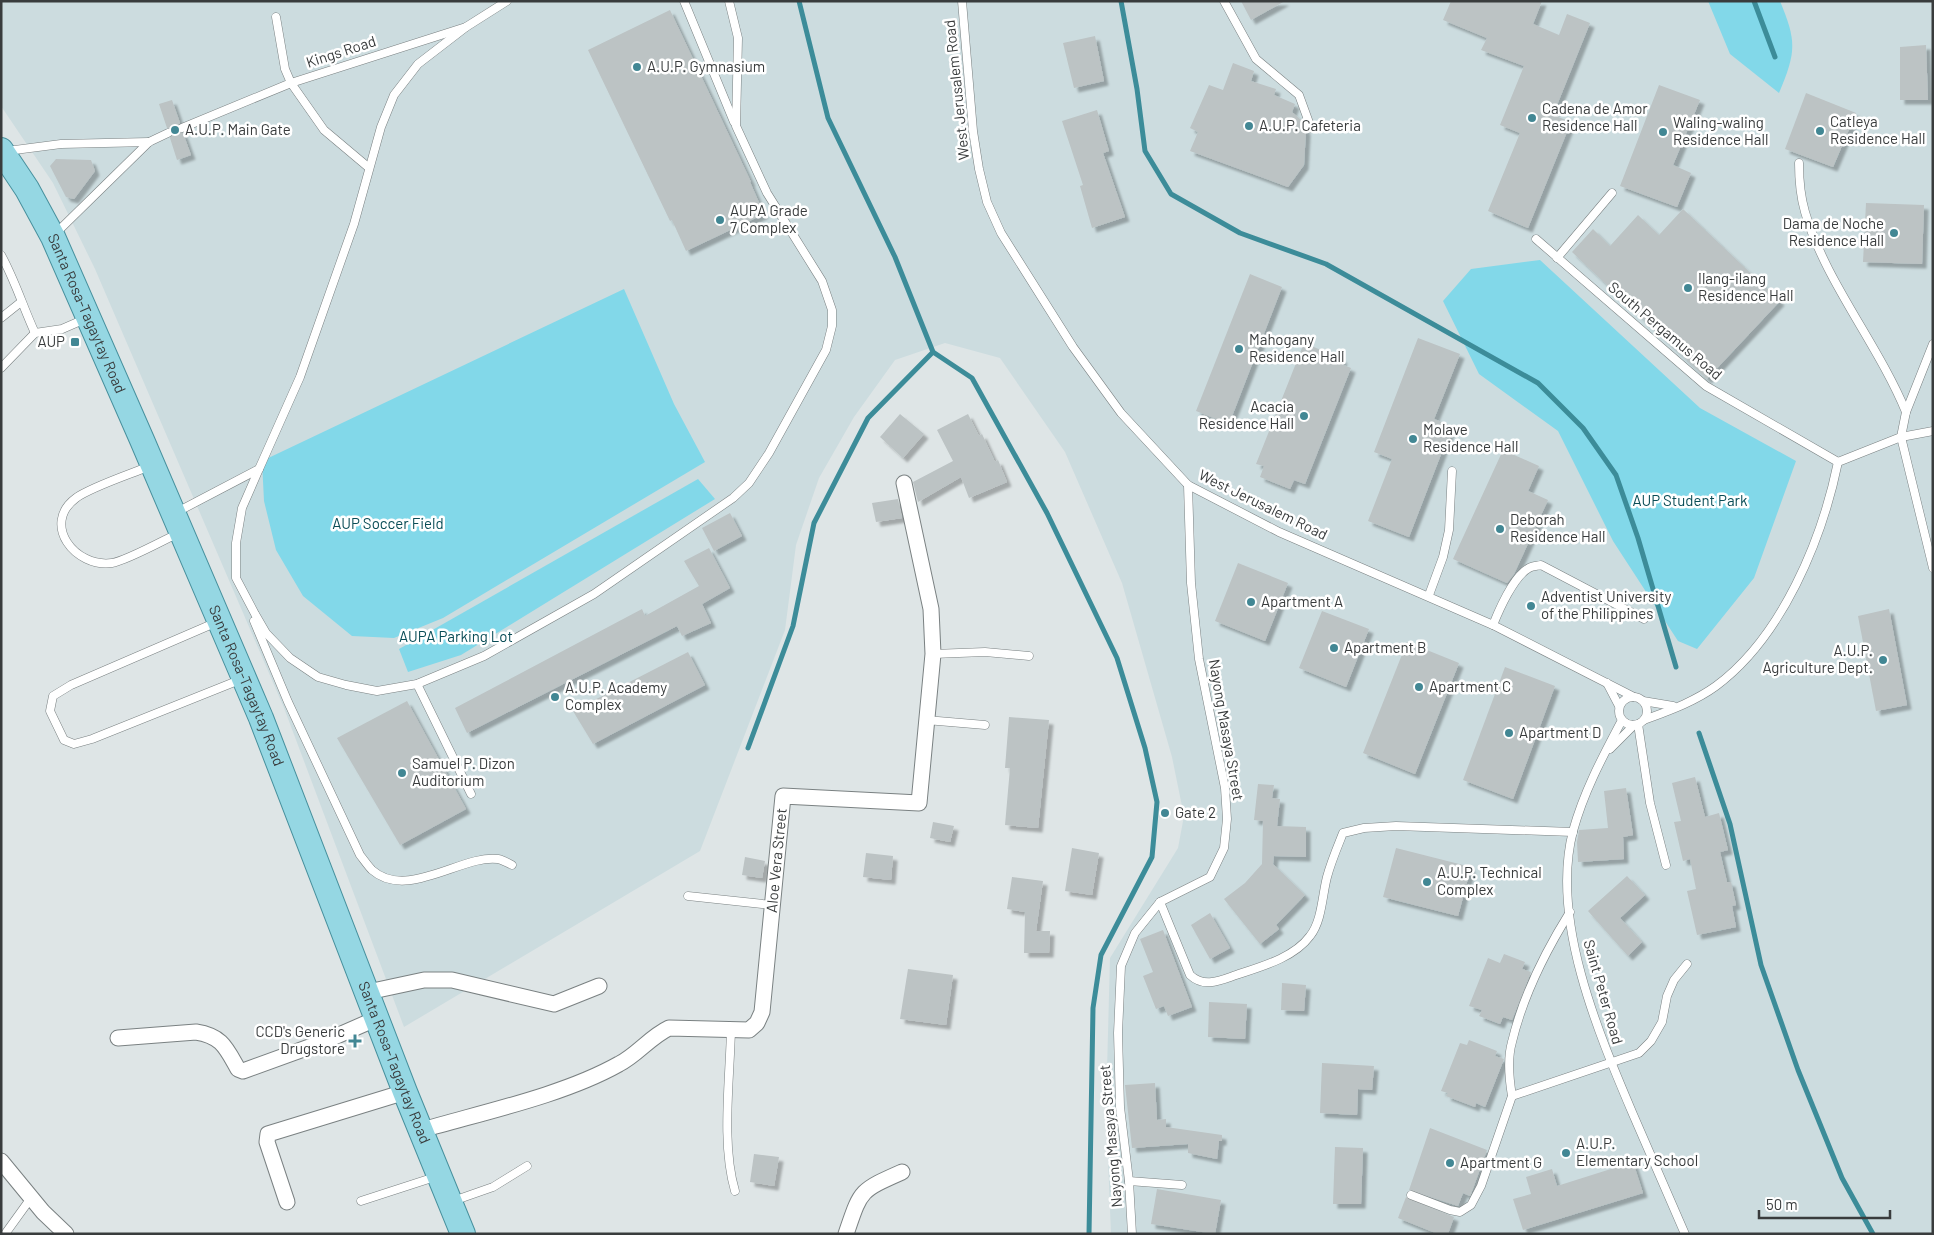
<svg xmlns="http://www.w3.org/2000/svg" width="1934" height="1235" font-family="Barlow,sans-serif">
  <style>
    .built { fill: #ccdcdf }
    .green { fill: #82d8e9 }
    .lines { fill: none; stroke-linecap: round; stroke-linejoin: round }
    .stream { stroke: #3c8c99; stroke-width: 5 }
    .building { fill: #bcc3c4; filter: url(#shadow) }
    .lane-casing { stroke: #7a8182; stroke-width: 9 }
    .street-casing { stroke: #7a8182; stroke-width: 17 }
    .primary-casing { stroke: #47909d; stroke-width: 26 }
    .lane { stroke: #fff; stroke-width: 8 }
    .street { stroke: #fff; stroke-width: 15 }
    .primary { stroke: #95d7e3; stroke-width: 24 }
    .poi-dot { fill: #428794; stroke: #fff; stroke-width: 2 }
    .labels { text-anchor: middle; stroke-width: 5; stroke-linejoin: round; paint-order: stroke }
    .street-label { font-size: 15px; fill: #393c3d; stroke: #fff }
    .poi-label { font-size: 15px; fill: #393c3d; stroke: #fff; text-anchor: start }
    .park-label { font-size: 15px; fill: #094c56; stroke: #fff }
  </style>
  <defs>
    <filter id="shadow"><feDropShadow dx="4.5" dy="4.5" stdDeviation="1" flood-color="#0004"/></filter>
  </defs>
  <rect width="100%" height="100%" fill="#dee5e6"/>
  <!-- built -->
  <path class="built" d="M 1,1 L 1933,1 L 1933,1234 L 1111,1234 L 1106,1108 L 1110,958 L 1178,848 L 1184,816 L 1172,757 L 1122,583 L 1065,452 L 1000,358 L 945,343 L 895,360 L 854,417 L 819,478 L 796,545 L 785,630 L 700,851 L 404,1027 L 284,708 L 95,269 L 53,183 L 1,106 Z"/>
  <!-- green -->
  <g class="green">
    <path d="M 1708,1 L 1780,1 C 1797,42 1796,52 1779,93 L 1730,54 Z"/>
    <path d="M 1540,260 L 1700,408 L 1796,461 L 1754,578 L 1697,649 L 1678,641 L 1613,541 L 1558,431 L 1479,374 L 1443,301 L 1471,269 Z"/>
    <path d="M 624,289 L 674,404 L 705,462 L 443,618 L 394,638 L 352,636 L 303,596 L 276,550 L 264,501 L 262,461 Z"/>
    <path d="M 698,479 L 715,499 L 461,655 L 408,672 L 399,649 Z"/>
  </g>
  <g class="lines">
    <!-- stream -->
    <g class="stream">
      <path d="M 799,1 L 828,118 L 895,257 L 933,352 L 972,378 L 1047,513 L 1117,658 L 1145,748 L 1157,802 L 1152,857 L 1101,955 L 1093,1008 L 1089,1234"/>
      <path d="M 1121,1 L 1137,89 L 1145,151 L 1171,194 L 1240,233 L 1326,264 L 1538,383 L 1583,428 L 1616,475 L 1638,538 L 1676,667"/>
      <path d="M 1754,1 L 1775,57"/>
      <path d="M 1699,733 L 1730,824 L 1761,965 L 1798,1070 L 1842,1178 L 1873,1234"/>
      <path d="M 748,748 L 793,626 L 814,523 L 868,418 L 933,352"/>
    </g>
  </g>
  <!-- building -->
  <g class="building">
    <path d="M 1241,1 L 1285,1 L 1251,20 Z"/>
    <path d="M 1451,1 L 1542,1 L 1533,24 L 1559,35 L 1567,14 L 1590,23 L 1553,115 L 1571,122 L 1528,228 L 1488,211 L 1520,133 L 1500,125 L 1524,66 L 1481,50 L 1487,38 L 1443,20 Z"/>
    <path d="M 670,10 L 751,182 L 750,182 L 764,214 L 686,251 L 672,220 L 670,221 L 588,50 Z"/>
    <path d="M 1095,36 L 1104,81 L 1074,88 L 1063,43 Z"/>
    <path d="M 1926,45 L 1928,100 L 1900,100 L 1900,47 Z"/>
    <path d="M 1233,63 L 1254,71 L 1251,81 L 1276,89 L 1274,95 L 1295,104 L 1292,112 L 1302,121 L 1306,131 L 1304,165 L 1288,187 L 1190,151 L 1198,132 L 1190,128 L 1209,85 L 1223,90 Z"/>
    <path d="M 1659,85 L 1700,100 L 1673,165 L 1691,173 L 1677,207 L 1620,186 Z"/>
    <path d="M 1806,93 L 1856,113 L 1833,167 L 1785,149 Z"/>
    <path d="M 172,100 L 180,123 L 177,130 L 183,133 L 191,155 L 177,160 L 170,138 L 173,131 L 167,128 L 159,104 Z"/>
    <path d="M 1097,110 L 1109,151 L 1103,153 L 1125,217 L 1092,228 L 1080,186 L 1083,185 L 1062,121 Z"/>
    <path d="M 56,159 L 91,160 L 95,171 L 74,199 L 66,197 L 50,166 Z"/>
    <path d="M 1866,203 L 1924,205 L 1922,264 L 1863,262 Z"/>
    <path d="M 1683,209 L 1780,301 L 1707,379 L 1572,252 L 1593,229 L 1610,246 L 1638,215 L 1659,235 Z"/>
    <path d="M 1250,274 L 1282,287 L 1229,424 L 1196,411 Z"/>
    <path d="M 1418,338 L 1460,354 L 1434,419 L 1452,426 L 1409,537 L 1368,521 L 1392,459 L 1374,452 Z"/>
    <path d="M 1304,343 L 1343,359 L 1341,364 L 1351,368 L 1305,484 L 1294,480 L 1290,489 L 1260,477 L 1264,466 L 1256,464 Z"/>
    <path d="M 900,414 L 924,434 L 903,458 L 880,437 Z"/>
    <path d="M 968,414 L 979,436 L 982,434 L 995,462 L 998,460 L 1007,482 L 969,498 L 961,477 L 918,502 L 913,482 L 953,461 L 937,430 Z"/>
    <path d="M 1503,450 L 1539,466 L 1528,491 L 1548,500 L 1514,574 L 1507,583 L 1453,559 Z"/>
    <path d="M 898,499 L 902,518 L 876,522 L 872,503 Z"/>
    <path d="M 730,513 L 742,536 L 714,551 L 702,528 Z"/>
    <path d="M 709,548 L 730,588 L 702,604 L 711,623 L 682,636 L 677,626 L 467,733 L 455,708 L 642,609 L 645,616 L 699,586 L 684,561 Z"/>
    <path d="M 1238,563 L 1288,583 L 1265,641 L 1215,621 Z"/>
    <path d="M 1889,609 L 1907,705 L 1876,711 L 1858,616 Z"/>
    <path d="M 1322,611 L 1369,629 L 1346,687 L 1299,668 Z"/>
    <path d="M 1407,642 L 1459,663 L 1415,774 L 1363,753 Z"/>
    <path d="M 688,652 L 705,685 L 593,744 L 573,711 Z"/>
    <path d="M 1505,667 L 1555,686 L 1513,799 L 1463,780 Z"/>
    <path d="M 407,701 L 466,809 L 400,845 L 337,738 Z"/>
    <path d="M 1009,717 L 1049,720 L 1038,828 L 1005,825 L 1010,768 L 1005,768 Z"/>
    <path d="M 1695,777 L 1705,817 L 1719,813 L 1728,850 L 1720,852 L 1727,882 L 1731,882 L 1736,905 L 1732,906 L 1736,927 L 1697,935 L 1687,891 L 1696,889 L 1690,859 L 1683,861 L 1674,822 L 1681,821 L 1672,783 Z"/>
    <path d="M 1258,784 L 1274,785 L 1272,798 L 1280,799 L 1277,826 L 1306,827 L 1306,857 L 1274,856 L 1273,864 L 1305,895 L 1276,925 L 1279,929 L 1260,944 L 1224,899 L 1245,883 L 1262,864 L 1263,821 L 1254,820 Z"/>
    <path d="M 1626,788 L 1633,835 L 1623,837 L 1624,859 L 1578,862 L 1577,842 L 1579,830 L 1608,828 L 1604,791 Z"/>
    <path d="M 933,822 L 954,826 L 950,842 L 930,838 Z"/>
    <path d="M 1072,848 L 1099,853 L 1092,895 L 1065,891 Z"/>
    <path d="M 1396,848 L 1471,867 L 1458,916 L 1383,897 Z"/>
    <path d="M 866,853 L 893,856 L 891,880 L 863,877 Z"/>
    <path d="M 745,857 L 765,861 L 762,878 L 742,875 Z"/>
    <path d="M 1627,876 L 1645,895 L 1620,918 L 1642,942 L 1628,956 L 1588,911 Z"/>
    <path d="M 1012,877 L 1043,881 L 1036,931 L 1050,931 L 1049,953 L 1024,953 L 1025,912 L 1007,909 Z"/>
    <path d="M 1210,913 L 1230,948 L 1210,959 L 1191,925 Z"/>
    <path d="M 1163,930 L 1192,1007 L 1168,1016 L 1164,1006 L 1156,1009 L 1143,976 L 1153,972 L 1140,939 Z"/>
    <path d="M 1504,954 L 1525,962 L 1522,969 L 1531,972 L 1512,1020 L 1503,1017 L 1500,1024 L 1479,1016 L 1482,1010 L 1469,1006 L 1488,958 L 1500,963 Z"/>
    <path d="M 908,969 L 953,975 L 946,1025 L 900,1019 Z"/>
    <path d="M 1282,983 L 1306,985 L 1304,1011 L 1281,1010 Z"/>
    <path d="M 1209,1002 L 1247,1004 L 1245,1039 L 1208,1037 Z"/>
    <path d="M 1469,1040 L 1497,1051 L 1495,1056 L 1504,1059 L 1485,1107 L 1476,1103 L 1475,1107 L 1446,1096 L 1448,1093 L 1441,1091 L 1460,1043 L 1467,1045 Z"/>
    <path d="M 1322,1063 L 1374,1066 L 1372,1090 L 1358,1089 L 1357,1115 L 1320,1113 Z"/>
    <path d="M 1155,1083 L 1157,1120 L 1166,1119 L 1166,1127 L 1222,1135 L 1222,1141 L 1219,1141 L 1217,1159 L 1188,1153 L 1188,1144 L 1132,1148 L 1125,1085 Z"/>
    <path d="M 1430,1128 L 1487,1150 L 1471,1194 L 1470,1196 L 1463,1193 L 1458,1206 L 1409,1190 Z"/>
    <path d="M 1335,1147 L 1363,1148 L 1361,1204 L 1333,1204 Z"/>
    <path d="M 754,1154 L 779,1157 L 774,1186 L 750,1182 Z"/>
    <path d="M 1633,1162 L 1643,1193 L 1523,1230 L 1513,1199 L 1531,1194 L 1526,1177 L 1552,1169 L 1557,1186 Z"/>
    <path d="M 1157,1189 L 1221,1200 L 1215,1234 L 1151,1224 Z"/>
    <path d="M 1406,1197 L 1454,1217 L 1448,1234 L 1438,1234 L 1398,1218 Z"/>
  </g>
  <g class="lines">
    <defs>
      <g id="lane">
        <path d="M 684,1 L 734,122"/>
        <path d="M 962,1 L 973,131 L 979,169 L 987,202 L 1001,233 L 1073,347 L 1121,413 L 1188,485 L 1279,532 L 1493,625 L 1634,697"/>
        <path d="M 1224,1 L 1256,59 L 1299,95 L 1311,128"/>
        <path d="M 276,17 L 285,69 L 291,83 L 324,130 L 368,167"/>
        <path d="M 182,128 L 291,83 L 466,27 L 507,1"/>
        <path d="M 7,151 L 61,144 L 149,142"/>
        <path d="M 1799,163 C 1799,179 1800,195 1805,212 C 1825,281 1878,344 1906,412"/>
        <path d="M 54,235 L 149,142 L 168,133"/>
        <path d="M 1536,239 L 1706,386 L 1838,462"/>
        <path d="M 1,255 C 15,280 23,307 35,333"/>
        <path d="M 1557,258 L 1612,193"/>
        <path d="M 1,318 L 21,302"/>
        <path d="M 1933,344 L 1906,412 L 1901,437 L 1933,568"/>
        <path d="M 1,368 L 35,333 L 62,329 L 85,319"/>
        <path d="M 150,466 C 131,474 91,487 76,498 C 41,524 75,568 112,563 C 126,561 164,540 179,533"/>
        <path d="M 259,469 L 242,508 L 236,543 L 236,578 L 255,614 L 266,633 L 290,658 L 318,677 L 346,685 L 377,691 L 417,684 L 484,656 L 594,594 L 733,498 L 749,483 L 769,453 L 826,350 L 832,326 L 832,310 L 822,281 L 767,193 L 736,126 L 738,38 L 729,1"/>
        <path d="M 175,513 L 259,469 L 300,377 L 354,224 L 381,127 L 394,95 L 418,64 L 466,27"/>
        <path d="M 1429,595 L 1443,557 L 1449,530 L 1452,471"/>
        <path d="M 254,621 L 288,702 L 360,855 C 364,860 368,866 372,870 C 407,901 463,854 498,859 C 503,860 508,863 512,865"/>
        <path d="M 217,622 L 71,685 L 53,696 L 50,711 L 64,740 L 74,744 L 92,739 L 242,679"/>
        <path d="M 1493,625 C 1499,610 1514,576 1529,568 C 1532,566 1537,566 1541,565 L 1644,619"/>
        <path d="M 933,654 L 985,652 L 1029,656"/>
        <path d="M 1607,683 L 1619,706"/>
        <path d="M 417,684 L 471,794"/>
        <circle cx="1633" cy="711" r="14"/>
        <path d="M 1643,701 L 1673,706"/>
        <path d="M 926,720 L 985,725"/>
        <path d="M 1622,720 C 1603,756 1584,791 1573,831 C 1550,919 1598,1032 1632,1112 C 1650,1153 1667,1193 1685,1234"/>
        <path d="M 1644,720 C 1668,711 1694,702 1716,686 C 1782,637 1822,540 1838,462 L 1901,437 L 1933,431"/>
        <path d="M 1638,724 L 1650,803 L 1666,865"/>
        <path d="M 1610,749 L 1634,725"/>
        <path d="M 688,896 L 772,905"/>
        <path d="M 1160,902 L 1190,975 C 1204,988 1219,981 1236,975 C 1260,967 1294,958 1310,936 C 1322,921 1322,896 1327,877 C 1331,862 1337,848 1343,833 L 1364,828 L 1396,826 L 1573,832"/>
        <path d="M 731,1029 C 730,1079 721,1144 735,1191"/>
        <path d="M 1512,1096 C 1509,1078 1507,1059 1512,1042 C 1523,996 1545,952 1570,912"/>
        <path d="M 1129,1181 L 1182,1185"/>
        <path d="M 1411,1195 L 1450,1210 L 1460,1212 L 1471,1205 L 1481,1186 L 1512,1096 L 1639,1053 L 1651,1041 L 1662,1022 L 1667,996 L 1674,980 L 1687,964"/>
        <path d="M 361,1201 L 438,1176"/>
        <path d="M 453,1201 L 493,1187 L 527,1166"/>
        <path d="M 5,1234 L 31,1198"/>
        <path d="M 1132,1234 L 1129,1181 L 1120,1107 L 1118,1033 L 1121,966 L 1135,933 L 1160,902 L 1210,877 L 1224,848 L 1227,819 L 1225,788 L 1199,659 L 1191,583 L 1188,485"/>
      </g>
      <g id="street">
        <path d="M 368,992 L 424,980 L 452,980 L 554,1004 L 599,986"/>
        <path d="M 118,1038 L 196,1032 C 222,1036 226,1048 238,1069 L 243,1071 L 323,1042 L 378,1018"/>
        <path id="s1" d="M 422,1130 C 484,1112 564,1095 619,1064 C 637,1055 650,1037 669,1028 L 749,1030 L 757,1023 L 762,1012 L 783,796 L 919,803 L 933,654 L 931,609 L 904,483"/>
        <path d="M 1,1161 L 43,1212 L 66,1234"/>
        <path d="M 287,1202 L 267,1142 L 268,1134 L 405,1092"/>
        <path d="M 846,1234 C 861,1190 859,1191 902,1172"/>
      </g>
      <g id="primary">
        <path id="s2" d="M 1,150 L 27,189 L 53,237 L 142,440 L 261,718 L 405,1092 L 463,1234"/>
      </g>
    </defs>
    <!-- lane casing -->
    <use href="#lane" class="lane-casing"/>
    <!-- street casing -->
    <use href="#street" class="street-casing"/>
    <!-- primary casing -->
    <use href="#primary" class="primary-casing"/>
    <!-- lane -->
    <use href="#lane" class="lane"/>
    <!-- street -->
    <use href="#street" class="street"/>
    <!-- primary -->
    <use href="#primary" class="primary"/>
  </g>
  <!-- markers -->
  <g class="poi-dot">
    <circle cx="637" cy="67" r="5"/>
    <circle cx="1532" cy="118" r="5"/>
    <circle cx="1249" cy="126" r="5"/>
    <circle cx="175" cy="130" r="5"/>
    <circle cx="1820" cy="131" r="5"/>
    <circle cx="1663" cy="132" r="5"/>
    <circle cx="720" cy="220" r="5"/>
    <circle cx="1894" cy="233" r="5"/>
    <circle cx="1688" cy="288" r="5"/>
    <rect x="70" y="337" width="10" height="10" rx="2.5"/>
    <circle cx="1239" cy="349" r="5"/>
    <circle cx="1304" cy="416" r="5"/>
    <circle cx="1413" cy="439" r="5"/>
    <circle cx="1500" cy="529" r="5"/>
    <circle cx="1251" cy="602" r="5"/>
    <circle cx="1531" cy="606" r="5"/>
    <circle cx="1334" cy="648" r="5"/>
    <circle cx="1883" cy="660" r="5"/>
    <circle cx="1419" cy="687" r="5"/>
    <circle cx="555" cy="697" r="5"/>
    <circle cx="1509" cy="733" r="5"/>
    <circle cx="402" cy="773" r="5"/>
    <circle cx="1165" cy="813" r="5"/>
    <circle cx="1427" cy="882" r="5"/>
    <path d="M352.5 1033.5h5v5h5v5h-5v5h-5v-5h-5v-5h5z"/>
    <circle cx="1566" cy="1153" r="5"/>
    <circle cx="1450" cy="1163" r="5"/>
  </g>
  <g class="labels">
    <!-- street labels -->
    <g class="street-label">
      <text transform="translate(341 52) rotate(-18)" y="5">Kings Road</text>
      <text transform="translate(957 90) rotate(-96)" y="5">West Jerusalem Road</text>
      <text dy="5" stroke="none"><textPath href="#s2" startOffset="185">Santa Rosa-Tagaytay Road</textPath></text>
      <text transform="translate(1665 331) rotate(40)" y="5">South Pergamus Road</text>
      <text transform="translate(1263 505) rotate(26)" y="5">West Jerusalem Road</text>
      <text dy="5" stroke="none"><textPath href="#s2" startOffset="590">Santa Rosa-Tagaytay Road</textPath></text>
      <text transform="translate(1226 730) rotate(80)" y="5">Nayong Masaya Street</text>
      <text dy="5" stroke="none"><textPath href="#s1" startOffset="525">Aloe Vera Street</textPath></text>
      <text transform="translate(1603 992) rotate(74)" y="5">Saint Peter Road</text>
      <text dy="5" stroke="none"><textPath href="#s2" startOffset="995">Santa Rosa-Tagaytay Road</textPath></text>
      <text transform="translate(1111 1136) rotate(-95)" y="5">Nayong Masaya Street</text>
    </g>
    <!-- poi labels -->
    <g class="poi-label">
      <text x="647" y="72">A.U.P. Gymnasium</text>
      <text x="1542" y="114">Cadena de Amor<tspan x="1542" dy="17">Residence Hall</tspan></text>
      <text x="1830" y="127">Catleya<tspan x="1830" dy="17">Residence Hall</tspan></text>
      <text x="1673" y="128">Waling-waling<tspan x="1673" dy="17">Residence Hall</tspan></text>
      <text x="1259" y="131">A.U.P. Cafeteria</text>
      <text x="185" y="135">A.U.P. Main Gate</text>
      <text x="730" y="216">AUPA Grade<tspan x="730" dy="17">7 Complex</tspan></text>
      <text x="1884" y="229" text-anchor="end">Dama de Noche<tspan x="1884" dy="17">Residence Hall</tspan></text>
      <text x="1698" y="284">Ilang-ilang<tspan x="1698" dy="17">Residence Hall</tspan></text>
      <text x="1249" y="345">Mahogany<tspan x="1249" dy="17">Residence Hall</tspan></text>
      <text x="65" y="347" text-anchor="end">AUP</text>
      <text x="1294" y="412" text-anchor="end">Acacia<tspan x="1294" dy="17">Residence Hall</tspan></text>
      <text x="1423" y="435">Molave<tspan x="1423" dy="17">Residence Hall</tspan></text>
      <text x="1510" y="525">Deborah<tspan x="1510" dy="17">Residence Hall</tspan></text>
      <text x="1541" y="602">Adventist University<tspan x="1541" dy="17">of the Philippines</tspan></text>
      <text x="1261" y="607">Apartment A</text>
      <text x="1344" y="653">Apartment B</text>
      <text x="1873" y="656" text-anchor="end">A.U.P.<tspan x="1873" dy="17">Agriculture Dept.</tspan></text>
      <text x="1429" y="692">Apartment C</text>
      <text x="565" y="693">A.U.P. Academy<tspan x="565" dy="17">Complex</tspan></text>
      <text x="1519" y="738">Apartment D</text>
      <text x="412" y="769">Samuel P. Dizon<tspan x="412" dy="17">Auditorium</tspan></text>
      <text x="1175" y="818">Gate 2</text>
      <text x="1437" y="878">A.U.P. Technical<tspan x="1437" dy="17">Complex</tspan></text>
      <text x="345" y="1037" text-anchor="end">CCD's Generic<tspan x="345" dy="17">Drugstore</tspan></text>
      <text x="1576" y="1149">A.U.P.<tspan x="1576" dy="17">Elementary School</tspan></text>
      <text x="1460" y="1168">Apartment G</text>
    </g>
    <!-- park labels -->
    <g class="park-label">
      <text x="1690" y="506">AUP Student Park</text>
      <text x="388" y="529">AUP Soccer Field</text>
      <text x="456" y="642">AUPA Parking Lot</text>
    </g>
  </g>
  <!-- border -->
  <rect width="1934" height="1235" fill="none" stroke="#393c3d" stroke-width="5"/>
  <!-- scale -->
  <path d="M1759 1210v8h131v-8" fill="none" stroke="#393c3d" stroke-width="2.5"/>
  <text x="1766" y="1210" font-size="15" fill="#393c3d" stroke="#ffffff" stroke-width="4" paint-order="stroke">50 m</text>
</svg>
